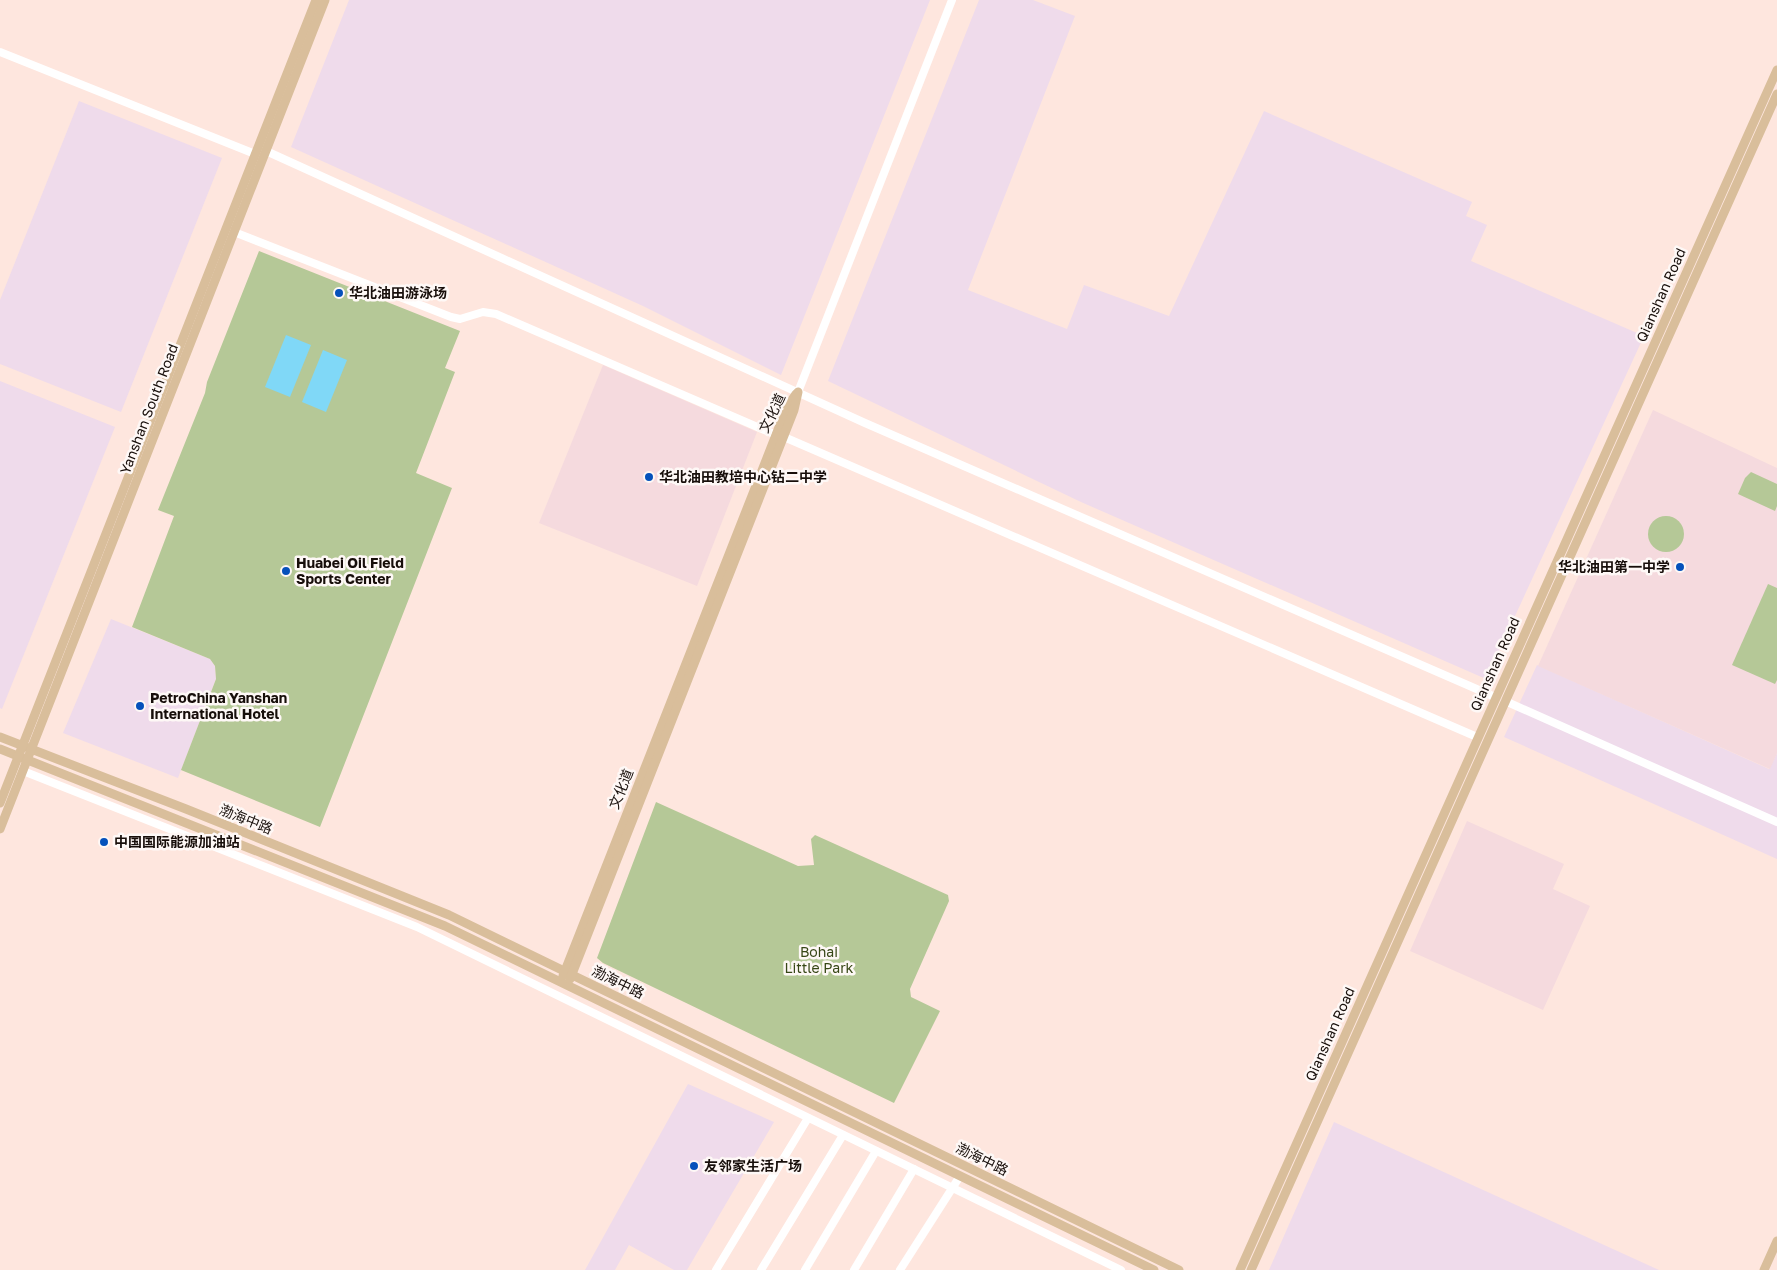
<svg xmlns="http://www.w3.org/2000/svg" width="1777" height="1270" font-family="'Golos Text','Noto Sans SC',sans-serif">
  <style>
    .commercial { fill: #efdbeb }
    .education { fill: #f5dade }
    .green { fill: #b5c897 }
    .water { fill: #80d8f7 }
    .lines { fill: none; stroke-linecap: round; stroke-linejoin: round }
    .minor { stroke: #fff; stroke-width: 8 }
    .major { stroke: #d9be9b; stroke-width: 9 }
    .poi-dot { fill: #0551bb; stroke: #fef8f6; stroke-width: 2 }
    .labels { text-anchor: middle; stroke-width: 5; stroke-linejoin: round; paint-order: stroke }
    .poi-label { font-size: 14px; font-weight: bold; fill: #170e0a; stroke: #fef8f6; text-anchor: start }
    .street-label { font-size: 14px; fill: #170e0a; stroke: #fef8f6 }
    .park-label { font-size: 14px; fill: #374716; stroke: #fef8f6 }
  </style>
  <rect width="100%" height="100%" fill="#fee6de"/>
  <!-- commercial -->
  <g class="commercial">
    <path d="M 349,0 L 930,0 L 781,375 L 643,306 L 291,147 Z"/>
    <path d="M 979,0 L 1033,0 L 1075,16 L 968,290 L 1067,329 L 1084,285 L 1169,316 L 1264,111 L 1472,202 L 1466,216 L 1487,225 L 1471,261 L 1644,336 L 1486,679 L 1081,502 L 828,381 Z"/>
    <path d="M 79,101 L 222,158 L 121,412 L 0,364 L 0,300 Z"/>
    <path d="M 0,381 L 115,427 L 2,709 L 0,708 Z"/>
    <path d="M 111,619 L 210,659 L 215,666 L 216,679 L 178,778 L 63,733 Z"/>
    <path d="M 1537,665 L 1769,769 L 1777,753 L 1777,859 L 1504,737 Z"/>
    <path d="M 688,1084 L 774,1122 L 687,1270 L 674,1270 L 629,1245 L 615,1270 L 585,1270 Z"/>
    <path d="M 1334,1122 L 1659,1270 L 1269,1270 Z"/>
  </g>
  <!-- education -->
  <g class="education">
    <path d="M 603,365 L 757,432 L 697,586 L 539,523 Z"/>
    <path d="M 1653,410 L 1777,468 L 1777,753 L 1770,769 L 1538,666 Z"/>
    <path d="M 1467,821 L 1564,864 L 1553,889 L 1590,906 L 1543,1010 L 1410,951 Z"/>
  </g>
  <!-- green -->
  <g class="green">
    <path d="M 259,251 L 460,331 L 445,368 L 455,372 L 416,473 L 452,488 L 320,827 L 181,770 L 216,679 L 215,666 L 210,659 L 132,627 L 174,516 L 158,510 L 205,393 L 207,382 Z"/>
    <path d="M 1751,472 L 1777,484 L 1777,506 L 1775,511 L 1738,494 L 1745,478 Z"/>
    <circle cx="1666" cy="534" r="18"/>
    <path d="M 1768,584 L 1777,588 L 1777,680 L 1775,684 L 1732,665 Z"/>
    <path d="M 656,802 L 798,866 L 814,865 L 811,839 L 815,835 L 948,895 L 949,901 L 910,989 L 911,997 L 940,1011 L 894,1103 L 603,963 L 597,958 Z"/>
  </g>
  <!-- water -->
  <g class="water">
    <path d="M 286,335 L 311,345 L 290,397 L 265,387 Z"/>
    <path d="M 323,350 L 347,360 L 326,412 L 302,402 Z"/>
  </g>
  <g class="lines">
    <!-- minor -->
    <g class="minor">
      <path d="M 0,52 L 255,154"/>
      <path d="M 266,151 L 865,423 L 1495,697"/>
      <path d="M 234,232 L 451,317 L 460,319 L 483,312 L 496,314 L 776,435"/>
      <path d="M 798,392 L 952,0"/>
      <path d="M 784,437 L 1477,737"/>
      <path d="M 1505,701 L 1777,822"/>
      <path d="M 23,771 L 417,927 L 1121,1270"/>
      <path d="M 716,1270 L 808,1118"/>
      <path d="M 761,1270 L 843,1135"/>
      <path d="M 805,1270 L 876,1151"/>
      <path d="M 854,1270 L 914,1169"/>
      <path d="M 900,1270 L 960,1176"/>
    </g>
    <!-- major -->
    <g class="major">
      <path d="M 0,737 L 186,809 L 449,915 L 1179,1270"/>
      <path d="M 0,749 L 445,926 L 1154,1270"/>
      <path d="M 0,803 L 316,0"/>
      <path d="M 0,829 L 325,0"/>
      <path d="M 563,976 L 787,407 L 796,394"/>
      <path d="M 570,979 L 794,410 L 798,392"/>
      <path d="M 1240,1270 L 1777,70"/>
      <path d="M 1251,1270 L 1777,94"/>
      <path d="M 1764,1270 L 1777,1241"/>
    </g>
  </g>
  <!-- markers -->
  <g class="poi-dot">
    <circle cx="339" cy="293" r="5"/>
    <circle cx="649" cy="477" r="5"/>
    <circle cx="1680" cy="567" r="5"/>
    <circle cx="286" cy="571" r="5"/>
    <circle cx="140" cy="706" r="5"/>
    <circle cx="104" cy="842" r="5"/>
    <circle cx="694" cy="1166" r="5"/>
  </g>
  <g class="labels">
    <!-- poi labels -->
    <g class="poi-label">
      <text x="349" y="298">华北油田游泳场</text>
      <text x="659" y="482">华北油田教培中心钻二中学</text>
      <text x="296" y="568">Huabei Oil Field<tspan x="296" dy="16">Sports Center</tspan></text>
      <text x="1670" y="572" text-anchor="end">华北油田第一中学</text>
      <text x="150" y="703">PetroChina Yanshan<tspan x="150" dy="16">International Hotel</tspan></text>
      <text x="114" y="847">中国国际能源加油站</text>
      <text x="704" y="1171">友邻家生活广场</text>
    </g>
    <!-- street labels -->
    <g class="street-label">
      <text transform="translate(1661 295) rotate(-66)" y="5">Qianshan Road</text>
      <text transform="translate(149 409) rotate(-69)" y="5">Yanshan South Road</text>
      <text transform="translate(772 413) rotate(-64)" y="5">文化道</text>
      <text transform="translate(1495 664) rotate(-66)" y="5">Qianshan Road</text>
      <text transform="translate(621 789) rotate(-68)" y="5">文化道</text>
      <text transform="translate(246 819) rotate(22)" y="5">渤海中路</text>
      <text transform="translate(618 982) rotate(26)" y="5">渤海中路</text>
      <text transform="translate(1330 1034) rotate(-66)" y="5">Qianshan Road</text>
      <text transform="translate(982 1159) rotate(26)" y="5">渤海中路</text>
    </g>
    <!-- park labels -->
    <g class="park-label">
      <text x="819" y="957">Bohai<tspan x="819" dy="16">Little Park</tspan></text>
    </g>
  </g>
</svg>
